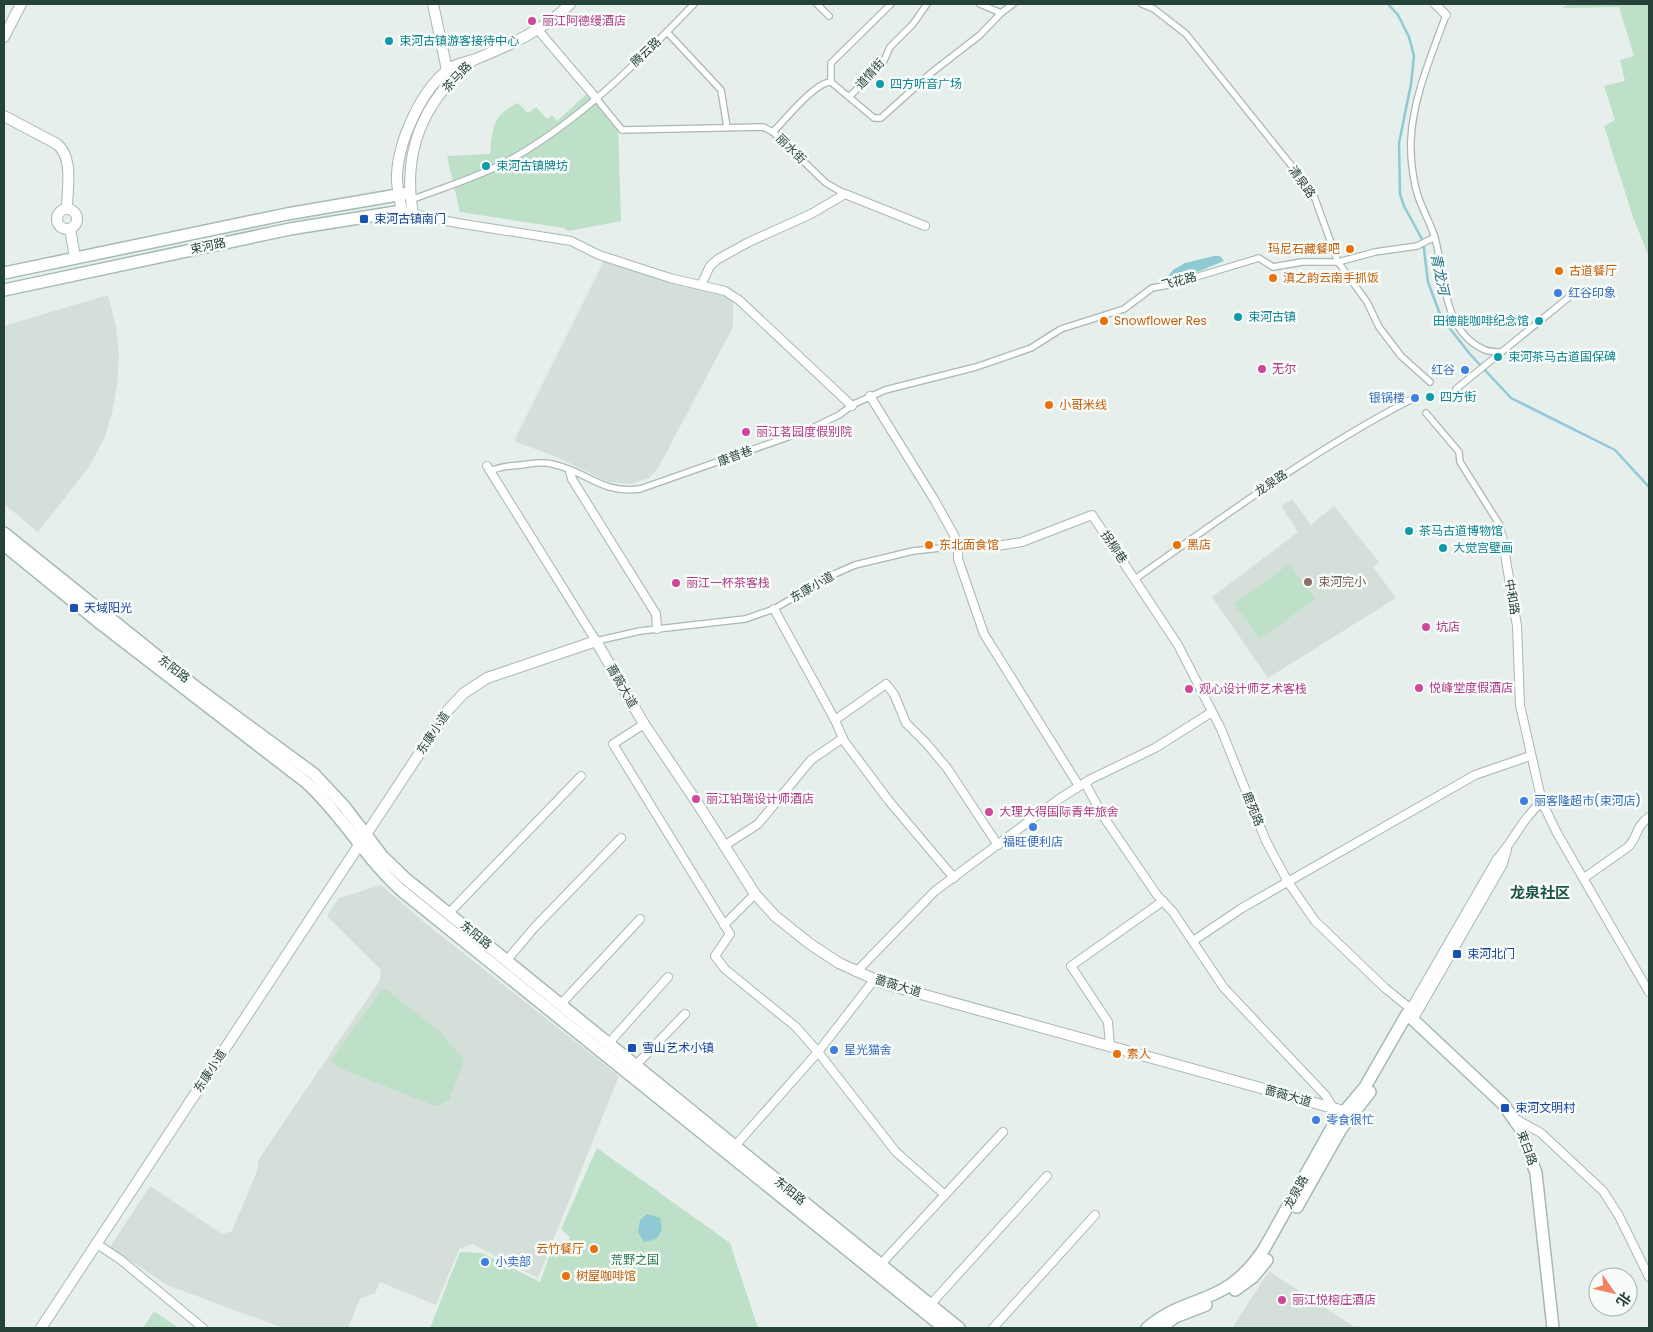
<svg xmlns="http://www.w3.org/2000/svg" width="1653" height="1332" font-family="Poppins,'Noto Sans SC',sans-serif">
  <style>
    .built { fill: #d4dfda }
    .green { fill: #bfe0c8 }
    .water { fill: #8ec9d4 }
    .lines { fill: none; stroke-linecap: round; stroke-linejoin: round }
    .stream { stroke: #8ec9d4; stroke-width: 2.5 }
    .pedestrian-casing { stroke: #a8b8b2; stroke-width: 8 }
    .minor-casing { stroke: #a8b8b2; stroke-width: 10 }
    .tertiary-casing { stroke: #a8b8b2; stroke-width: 12 }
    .secondary-casing { stroke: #a4bbb3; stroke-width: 14 }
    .pedestrian { stroke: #fff; stroke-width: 5.5 }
    .minor { stroke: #fff; stroke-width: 8 }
    .tertiary { stroke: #fff; stroke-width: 10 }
    .secondary { stroke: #fff; stroke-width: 11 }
    .hotel-dot { fill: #d1479c; stroke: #f7fbf9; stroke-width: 2 }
    .culture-dot { fill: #0f9aa8; stroke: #f7fbf9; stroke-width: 2 }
    .transit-dot { fill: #1a4fb4; stroke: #f7fbf9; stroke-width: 2 }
    .food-dot { fill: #e8710a; stroke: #f7fbf9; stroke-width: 2 }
    .shop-dot { fill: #3f7fe0; stroke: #f7fbf9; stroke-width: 2 }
    .education-dot { fill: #8d6e63; stroke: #f7fbf9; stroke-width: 2 }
    .labels { text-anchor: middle; stroke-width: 5; stroke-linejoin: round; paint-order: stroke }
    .hotel-label { font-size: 12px; fill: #b23c85; stroke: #f7fbf9; text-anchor: start }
    .culture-label { font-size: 12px; fill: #0d838f; stroke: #f7fbf9; text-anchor: start }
    .street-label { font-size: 12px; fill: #24423a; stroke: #f7fbf9 }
    .transit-label { font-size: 12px; fill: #164399; stroke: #f7fbf9; text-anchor: start }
    .food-label { font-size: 12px; fill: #c56008; stroke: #f7fbf9; text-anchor: start }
    .shop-label { font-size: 12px; fill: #366cbe; stroke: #f7fbf9; text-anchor: start }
    .education-label { font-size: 12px; fill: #785e54; stroke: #f7fbf9; text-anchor: start }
    .park-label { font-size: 12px; fill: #2d7a4b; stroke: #f7fbf9 }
    .water-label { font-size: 14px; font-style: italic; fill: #1c6f80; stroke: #f7fbf9 }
    .quarter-label { font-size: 15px; font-weight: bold; fill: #1f5548; stroke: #f7fbf9 }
  </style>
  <rect width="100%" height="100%" fill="#e6efeb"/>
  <!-- built -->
  <g class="built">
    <path d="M 604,261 L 668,282 L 719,292 L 733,301 L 733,327 L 658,468 L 649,478 L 631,484 L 608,482 L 559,458 L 514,441 Z"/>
    <path d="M 108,295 L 116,327 L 119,356 L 117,386 L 112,413 L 104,439 L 88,468 L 38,532 L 4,504 L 4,326 Z"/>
    <path d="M 1292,499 L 1311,525 L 1334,506 L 1379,562 L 1373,567 L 1396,598 L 1268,678 L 1212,597 L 1298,532 L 1281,506 Z"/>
    <path d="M 381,885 L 424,922 L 619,1076 L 538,1278 L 472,1244 L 459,1249 L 436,1305 L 380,1282 L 375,1293 L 360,1299 L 348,1328 L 283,1328 L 167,1285 L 110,1247 L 150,1186 L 222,1234 L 232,1231 L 257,1171 L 259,1159 L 380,980 L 381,970 L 327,916 L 339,898 Z"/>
    <path d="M 1269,1271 L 1356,1328 L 1232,1328 Z"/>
  </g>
  <!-- green -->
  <g class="green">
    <path d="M 1569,4 L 1649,4 L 1649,257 L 1633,217 L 1604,126 L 1615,120 L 1604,86 L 1625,81 L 1620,60 L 1634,56 L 1619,7 L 1562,8 Z"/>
    <path d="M 589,92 L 618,123 L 621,221 L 569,231 L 564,228 L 460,212 L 447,156 L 490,154 C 493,127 492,115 518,103 L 528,113 L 536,107 L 547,119 L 552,115 L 557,121 Z"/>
    <path d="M 1289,564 L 1315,599 L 1260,639 L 1234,604 Z"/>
    <path d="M 382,989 L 387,990 L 440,1032 L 464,1060 L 449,1101 L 435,1106 L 337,1067 L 331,1060 Z"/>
    <path d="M 597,1148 L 730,1243 L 758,1328 L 430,1328 L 460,1252 L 482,1253 L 540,1282 L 554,1243 L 564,1250 L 570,1237 L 561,1229 Z"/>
    <path d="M 154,1311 L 179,1328 L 143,1328 Z"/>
  </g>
  <!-- water -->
  <g class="water">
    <path d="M 1214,256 L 1220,256 L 1224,261 L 1168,284 L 1166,279 L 1173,270 L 1185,263 Z"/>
    <path d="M 647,1214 L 660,1218 L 662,1230 L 656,1239 L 644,1242 L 638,1232 L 640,1220 Z"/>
  </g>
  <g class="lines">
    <!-- stream -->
    <path class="stream" d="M 1388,4 L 1398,15 L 1409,37 L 1414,56 L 1411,84 L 1399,143 L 1400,194 L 1404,206 L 1423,241 L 1428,282 L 1441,317 L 1469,353 L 1511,398 L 1615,450 L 1649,487"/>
    <defs>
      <g id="pedestrian">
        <path d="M 817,4 L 829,16"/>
        <path d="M 980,4 L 1001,13"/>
        <path d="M 1142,4 L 1154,9 L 1186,34 L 1299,175 L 1314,196 L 1338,262 L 1367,302 L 1379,327 L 1401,356 L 1430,382"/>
        <path d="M 1446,15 C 1432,54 1413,97 1411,139 C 1410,157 1413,182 1419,199 C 1424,212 1431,225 1435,238 C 1445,274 1442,330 1483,349 C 1488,352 1496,352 1502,352"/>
        <path d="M 667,32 L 721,90 L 727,127"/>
        <path d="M 831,82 L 831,63 L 891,4"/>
        <path d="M 849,97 L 883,63 L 890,47 L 913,24 L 927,4"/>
        <path d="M 596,98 L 622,130 L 763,127 L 773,132 L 826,183 L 845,194"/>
        <path d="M 773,132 C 785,120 815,82 831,82 L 874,118 L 881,118 L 931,73 L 980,35 L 1001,13 L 1013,4"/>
        <path d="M 411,200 C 442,188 476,178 506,162 C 578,123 638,62 694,4"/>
        <path d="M 1456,389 L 1568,298"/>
        <path d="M 1426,413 L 1459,452 L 1460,462 L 1501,527 L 1502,536"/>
        <path d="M 491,471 C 500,466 510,466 521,465 C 531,464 541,461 552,464 C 587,471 600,494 640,489 L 808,430 L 839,415 L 854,404 L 885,390 L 976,367 L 1031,348 L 1061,329 L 1124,309 L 1152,288 L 1169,285 L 1259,258 L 1273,267 L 1302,262 L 1338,262 L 1375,252 L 1417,246 L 1435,237"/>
        <path d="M 1135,579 C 1226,515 1315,449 1414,398"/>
        <path d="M 596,641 L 640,631 L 745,619 L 774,609 L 830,576 L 855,565 L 913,551 L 958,546"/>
      </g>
      <g id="minor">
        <path d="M 1435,4 L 1446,15"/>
        <path d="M 538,30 L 596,98"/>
        <path d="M 413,214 L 457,223 L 571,241 L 599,255 L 670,278 L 725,291 L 739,300 L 852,406"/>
        <path d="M 701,285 L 710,266 L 718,259 L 749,242 L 811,214 L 845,194 L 925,226"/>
        <path d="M 870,396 L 935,501 L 954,535 L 958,546 L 958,559 L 984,634 L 1079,786"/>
        <path d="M 487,466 L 596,641"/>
        <path d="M 570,471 L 572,479 L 656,614 L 657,629"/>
        <path d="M 1502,536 L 1517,626 L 1520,705 L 1542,802 L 1557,833 L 1649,992"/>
        <path d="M 958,546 L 997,546 L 1022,542 L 1092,515 L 1178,645 L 1221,729 L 1266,841 L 1288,882 L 1315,921 L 1385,988 L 1411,1009"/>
        <path d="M 774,609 L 835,720 L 844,741 L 889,801 L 954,878"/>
        <path d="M 835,720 L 886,684 L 894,694 L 906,723 L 926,743 L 947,768 L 998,845"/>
        <path d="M 644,724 L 613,744 L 730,934 L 715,956 L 725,969 L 796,1027 L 818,1052 L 896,1152 L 945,1195"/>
        <path d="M 1085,783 L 1103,816 L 1157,895 L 1173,912 L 1224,988 L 1326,1096 L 1333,1108"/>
        <path d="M 724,846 L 758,824 L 811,760 L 843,738"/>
        <path d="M 1584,878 L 1628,847 C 1639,836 1634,828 1649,817"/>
        <path d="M 449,913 L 581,776"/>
        <path d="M 724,925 L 755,894"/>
        <path d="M 1193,941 L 1242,908 L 1475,775 L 1530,756"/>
        <path d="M 507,960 L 534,928 L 621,838"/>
        <path d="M 856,972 L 935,891 L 1059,799 L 1091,779 L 1155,748 L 1212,712"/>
        <path d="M 561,1004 L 640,919"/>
        <path d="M 1408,1013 L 1497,859 C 1514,841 1522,818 1542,802"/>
        <path d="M 1413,1020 L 1503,864 L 1507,849"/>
        <path d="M 609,1043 L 668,977"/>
        <path d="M 1110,1046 L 1108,1022 L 1071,966 L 1163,901"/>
        <path d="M 636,1065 L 685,1014"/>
        <path d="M 1514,1118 L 1541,1133 L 1603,1191 L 1619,1216 L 1649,1277"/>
        <path d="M 735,1146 L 818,1052 L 874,980"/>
        <path d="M 97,1244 L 121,1260 L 203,1328"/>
        <path d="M 881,1264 L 1003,1132"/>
        <path d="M 930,1305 L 1047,1176"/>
        <path d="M 993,1328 L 1095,1215"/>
      </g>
      <g id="tertiary">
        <path d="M 433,4 L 447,70"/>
        <path d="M 4,37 L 21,4"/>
        <path d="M 4,116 L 57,144 C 74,158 67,189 67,208"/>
        <circle cx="67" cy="219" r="10"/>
        <path d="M 402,211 C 400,199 396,186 397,174 C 399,140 422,87 451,68 C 458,63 468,62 476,59 C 510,45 544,30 570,4"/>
        <path d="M 413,214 C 402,153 423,102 470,63"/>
        <path d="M 70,229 L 75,257"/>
        <path d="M 41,1328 L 448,710 L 464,693 L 487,678 L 596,641 L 644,724 L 696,801 L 755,894 L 775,916 L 810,944 L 839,963 L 885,984 L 1351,1113"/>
      </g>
      <g id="secondary">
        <path d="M 4,273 L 287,214 L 409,193"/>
        <path d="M 4,290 L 290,229 L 402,211 L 413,214"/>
        <path d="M 4,533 L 197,688 L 314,774 L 344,806 L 383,857 L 406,879 L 959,1328"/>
        <path d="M 4,545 L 101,624 L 307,783 C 343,816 366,859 402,891 L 944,1328"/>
        <path d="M 1297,1207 L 1341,1129 L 1370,1092"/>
        <path d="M 1235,1290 L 1253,1277 L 1267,1260"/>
        <path d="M 1147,1328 C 1172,1307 1189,1306 1216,1293 C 1236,1284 1252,1267 1264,1249 L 1334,1124 L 1365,1087 L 1407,1014 L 1503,1104 L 1520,1128 L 1536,1173 L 1553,1328"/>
        <path d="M 1161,1328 L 1175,1317 L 1206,1305"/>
      </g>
    </defs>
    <!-- pedestrian casing -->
    <use href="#pedestrian" class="pedestrian-casing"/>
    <!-- minor casing -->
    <use href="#minor" class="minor-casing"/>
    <!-- tertiary casing -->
    <use href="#tertiary" class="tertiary-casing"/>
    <!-- secondary casing -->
    <use href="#secondary" class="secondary-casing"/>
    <!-- pedestrian -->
    <use href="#pedestrian" class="pedestrian"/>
    <!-- minor -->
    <use href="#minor" class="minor"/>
    <!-- tertiary -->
    <use href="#tertiary" class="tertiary"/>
    <!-- secondary -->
    <use href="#secondary" class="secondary"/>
  </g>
  <!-- markers -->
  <g class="hotel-dot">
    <circle cx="532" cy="21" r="5"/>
    <circle cx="1262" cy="369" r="5"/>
    <circle cx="746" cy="432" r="5"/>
    <circle cx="676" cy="583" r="5"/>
    <circle cx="1426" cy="627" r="5"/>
    <circle cx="1419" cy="688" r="5"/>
    <circle cx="1189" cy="689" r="5"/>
    <circle cx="696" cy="799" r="5"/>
    <circle cx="989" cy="812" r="5"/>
    <circle cx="1282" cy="1300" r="5"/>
  </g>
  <g class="culture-dot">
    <circle cx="389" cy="41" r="5"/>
    <circle cx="880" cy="84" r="5"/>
    <circle cx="486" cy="166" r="5"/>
    <circle cx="1238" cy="317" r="5"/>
    <circle cx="1539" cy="321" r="5"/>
    <circle cx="1498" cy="357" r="5"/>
    <circle cx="1430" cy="397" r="5"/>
    <circle cx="1409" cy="531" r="5"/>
    <circle cx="1443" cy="548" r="5"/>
  </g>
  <g class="transit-dot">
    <rect x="359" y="214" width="10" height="10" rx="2.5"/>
    <rect x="69" y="603" width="10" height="10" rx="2.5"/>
    <rect x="1452" y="949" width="10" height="10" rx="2.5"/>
    <rect x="627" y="1043" width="10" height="10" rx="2.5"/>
    <rect x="1500" y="1103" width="10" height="10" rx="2.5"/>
  </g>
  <g class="food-dot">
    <circle cx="1350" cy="249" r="5"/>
    <circle cx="1559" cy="271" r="5"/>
    <circle cx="1273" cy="278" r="5"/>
    <circle cx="1104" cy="321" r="5"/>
    <circle cx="1049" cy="405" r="5"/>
    <circle cx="929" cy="545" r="5"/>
    <circle cx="1177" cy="545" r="5"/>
    <circle cx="1117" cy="1054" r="5"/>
    <circle cx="594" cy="1249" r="5"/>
    <circle cx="566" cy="1276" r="5"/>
  </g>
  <g class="shop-dot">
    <circle cx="1558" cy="293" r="5"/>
    <circle cx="1465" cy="370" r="5"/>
    <circle cx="1415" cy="398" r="5"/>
    <circle cx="1524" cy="801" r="5"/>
    <circle cx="1033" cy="827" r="5"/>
    <circle cx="834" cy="1050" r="5"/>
    <circle cx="1316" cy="1120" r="5"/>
    <circle cx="485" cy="1262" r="5"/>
  </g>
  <circle class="education-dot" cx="1308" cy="582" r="5"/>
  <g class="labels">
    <!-- hotel labels -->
    <g class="hotel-label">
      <text x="542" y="25">丽江阿德缦酒店</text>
      <text x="1272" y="373">无尔</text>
      <text x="756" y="436">丽江茗园度假别院</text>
      <text x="686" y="587">丽江一杯茶客栈</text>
      <text x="1436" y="631">坑店</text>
      <text x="1429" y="692">悦峰堂度假酒店</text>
      <text x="1199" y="693">观心设计师艺术客栈</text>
      <text x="706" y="803">丽江铂瑞设计师酒店</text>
      <text x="999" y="816">大理大得国际青年旅舍</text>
      <text x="1292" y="1304">丽江悦榕庄酒店</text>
    </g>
    <!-- culture labels -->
    <g class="culture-label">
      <text x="399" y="45">束河古镇游客接待中心</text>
      <text x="890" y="88">四方听音广场</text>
      <text x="496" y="170">束河古镇牌坊</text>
      <text x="1248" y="321">束河古镇</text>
      <text x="1529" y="325" text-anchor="end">田德能咖啡纪念馆</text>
      <text x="1508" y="361">束河茶马古道国保碑</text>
      <text x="1440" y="401">四方街</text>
      <text x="1419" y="535">茶马古道博物馆</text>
      <text x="1453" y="552">大觉宫壁画</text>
    </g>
    <!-- street labels -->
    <g class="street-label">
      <text transform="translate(646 52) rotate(-43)" y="4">腾云路</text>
      <text transform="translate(870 74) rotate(-48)" y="4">道情街</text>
      <text transform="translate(457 77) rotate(-47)" y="4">茶马路</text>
      <text transform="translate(791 149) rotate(44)" y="4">丽水街</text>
      <text transform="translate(1302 182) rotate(54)" y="4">清泉路</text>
      <text transform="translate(208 246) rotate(-12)" y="4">束河路</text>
      <text transform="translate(1179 281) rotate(-15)" y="4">飞花路</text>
      <text transform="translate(735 456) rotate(-20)" y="4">康普巷</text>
      <text transform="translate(1271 483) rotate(-34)" y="4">龙泉路</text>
      <text transform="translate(1114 547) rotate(56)" y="4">拐柳巷</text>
      <text transform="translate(812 587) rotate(-30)" y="4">东康小道</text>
      <text transform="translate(1512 597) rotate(80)" y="4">中和路</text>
      <text transform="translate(174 669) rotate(38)" y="4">东阳路</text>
      <text transform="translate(622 686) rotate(60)" y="4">蔷薇大道</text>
      <text transform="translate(433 733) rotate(-56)" y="4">东康小道</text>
      <text transform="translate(1253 809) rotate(68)" y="4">鹿苑路</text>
      <text transform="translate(476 935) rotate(39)" y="4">东阳路</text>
      <text transform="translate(898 986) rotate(17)" y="4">蔷薇大道</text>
      <text transform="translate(210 1071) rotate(-57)" y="4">东康小道</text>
      <text transform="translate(1288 1096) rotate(16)" y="4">蔷薇大道</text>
      <text transform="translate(1527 1148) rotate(70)" y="4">束白路</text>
      <text transform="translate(790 1191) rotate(39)" y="4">东阳路</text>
      <text transform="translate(1296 1192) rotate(-61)" y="4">龙泉路</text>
    </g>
    <!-- transit labels -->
    <g class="transit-label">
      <text x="374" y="223">束河古镇南门</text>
      <text x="84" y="612">天域阳光</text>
      <text x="1467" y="958">束河北门</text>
      <text x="642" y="1052">雪山艺术小镇</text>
      <text x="1515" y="1112">束河文明村</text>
    </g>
    <!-- food labels -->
    <g class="food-label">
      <text x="1340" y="253" text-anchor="end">玛尼石藏餐吧</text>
      <text x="1569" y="275">古道餐厅</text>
      <text x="1283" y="282">滇之韵云南手抓饭</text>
      <text x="1114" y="325">Snowflower Res</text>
      <text x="1059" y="409">小哥米线</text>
      <text x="939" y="549">东北面食馆</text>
      <text x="1187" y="549">黑店</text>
      <text x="1127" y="1058">素人</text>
      <text x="584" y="1253" text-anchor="end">云竹餐厅</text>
      <text x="576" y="1280">树屋咖啡馆</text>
    </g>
    <!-- shop labels -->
    <g class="shop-label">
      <text x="1568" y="297">红谷印象</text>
      <text x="1455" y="374" text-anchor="end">红谷</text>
      <text x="1405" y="402" text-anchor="end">银锅楼</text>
      <text x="1534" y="805">丽客隆超市(束河店)</text>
      <text x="1033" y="846" text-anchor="middle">福旺便利店</text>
      <text x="844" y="1054">星光猫舍</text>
      <text x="1326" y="1124">零食很忙</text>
      <text x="495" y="1266">小卖部</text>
    </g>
    <!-- education labels -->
    <g class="education-label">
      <text x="1318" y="586">束河完小</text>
    </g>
    <!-- park labels -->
    <g class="park-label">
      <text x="635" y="1264">荒野之国</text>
    </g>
    <!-- water labels -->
    <g class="water-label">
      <text transform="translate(1440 274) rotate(78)" y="5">青龙河</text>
    </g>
    <!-- quarter labels -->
    <g class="quarter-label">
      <text x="1540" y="898">龙泉社区</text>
    </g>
  </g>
  <!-- border -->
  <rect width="1653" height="1332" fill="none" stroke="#24423a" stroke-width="10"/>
  <!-- north arrow -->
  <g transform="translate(1613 1292) rotate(124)"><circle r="24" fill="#f7fbf9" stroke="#a3b1ad"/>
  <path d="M0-4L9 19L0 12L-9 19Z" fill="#f4845f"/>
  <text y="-8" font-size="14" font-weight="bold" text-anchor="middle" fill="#24423a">北</text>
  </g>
</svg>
